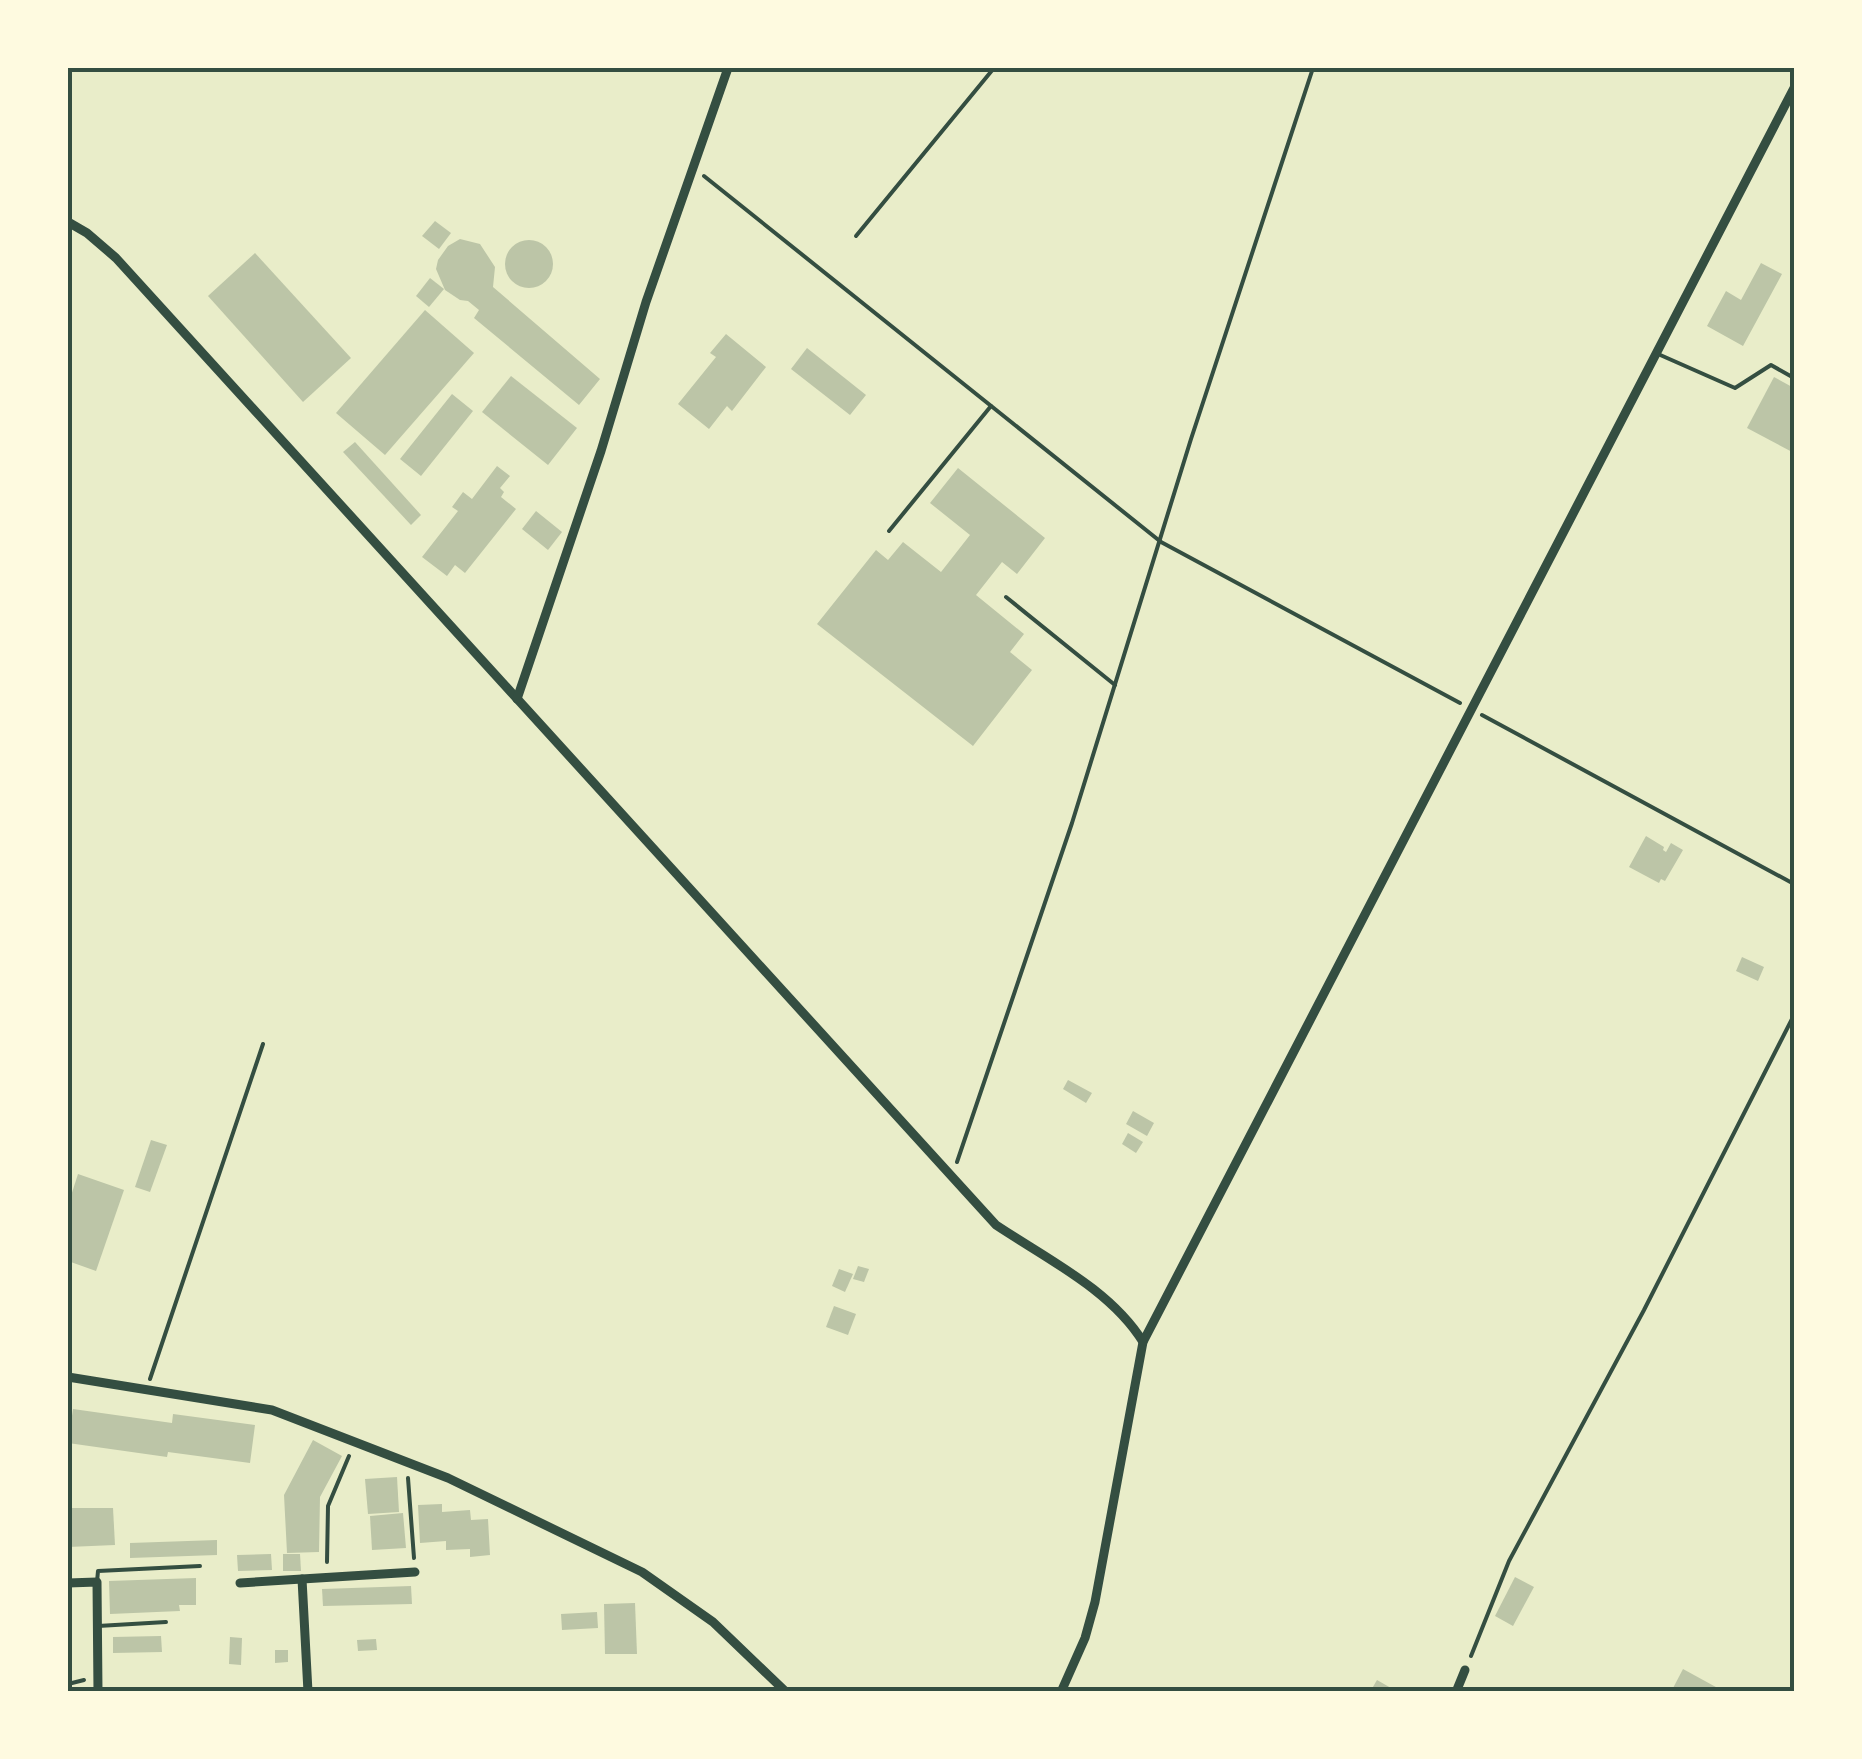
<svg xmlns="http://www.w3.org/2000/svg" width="1862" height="1759" font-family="Roboto,sans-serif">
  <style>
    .building { fill: #bcc5a7 }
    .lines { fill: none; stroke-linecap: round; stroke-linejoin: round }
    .path { stroke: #344e41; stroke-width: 4 }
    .service { stroke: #344e41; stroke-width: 4 }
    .minor { stroke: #344e41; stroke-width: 9 }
    .neatline { fill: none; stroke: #344e41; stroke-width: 4 }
  </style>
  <rect width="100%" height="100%" fill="#e9edc9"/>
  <!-- building -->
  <g class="building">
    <path d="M 435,221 L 451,233 L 439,249 L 422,236 Z"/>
    <path d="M 460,239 L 480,244 L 495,267 L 493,287 L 600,379 L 579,405 L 474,318 L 479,310 L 468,301 L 460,300 L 445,290 L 436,269 L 438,260 L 448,246 Z"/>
    <circle cx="529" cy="264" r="24"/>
    <path d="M 255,253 L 351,358 L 303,402 L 208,296 Z"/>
    <path d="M 1761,263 L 1782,274 L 1743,346 L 1707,326 L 1726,291 L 1741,300 Z"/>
    <path d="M 430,278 L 444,289 L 429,307 L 416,296 Z"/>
    <path d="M 425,310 L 474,353 L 385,455 L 336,413 Z"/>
    <path d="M 726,334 L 766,367 L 732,411 L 727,406 L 709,429 L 678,404 L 716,357 L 710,353 Z"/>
    <path d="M 807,348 L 866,395 L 850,415 L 791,369 Z"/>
    <path d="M 511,376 L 577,428 L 548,465 L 482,412 Z"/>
    <path d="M 1774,377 L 1794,388 L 1794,453 L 1747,428 Z"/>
    <path d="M 452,394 L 473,411 L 421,476 L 400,459 Z"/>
    <path d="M 355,442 L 421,515 L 411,525 L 343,452 Z"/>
    <path d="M 497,466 L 510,476 L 500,488 L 504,492 L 501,497 L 516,509 L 465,573 L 455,565 L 447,576 L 422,557 L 458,511 L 452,507 L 463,492 L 472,499 Z"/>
    <path d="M 958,468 L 1045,538 L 1017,574 L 1002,562 L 976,595 L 1024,634 L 1010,652 L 1032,670 L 973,746 L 817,624 L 876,550 L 888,560 L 903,542 L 941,572 L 970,535 L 930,503 Z"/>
    <path d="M 536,511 L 562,532 L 548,550 L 522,529 Z"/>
    <path d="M 1646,836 L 1664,847 L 1663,850 L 1666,852 L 1671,843 L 1683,850 L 1665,881 L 1661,879 L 1659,883 L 1629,867 Z"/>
    <path d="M 1742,957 L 1764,967 L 1758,981 L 1736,971 Z"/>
    <path d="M 1068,1080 L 1092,1093 L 1086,1103 L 1063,1089 Z"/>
    <path d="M 1133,1111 L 1154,1123 L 1147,1136 L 1126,1124 Z"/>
    <path d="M 1128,1133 L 1143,1142 L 1136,1153 L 1122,1144 Z"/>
    <path d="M 151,1140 L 167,1145 L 150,1192 L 135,1187 Z"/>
    <path d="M 78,1174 L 124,1190 L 96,1271 L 68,1261 L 68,1205 Z"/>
    <path d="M 858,1266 L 869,1269 L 864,1282 L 853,1279 Z"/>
    <path d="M 839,1269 L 853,1274 L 845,1292 L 832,1286 Z"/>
    <path d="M 834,1306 L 856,1314 L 848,1335 L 826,1327 Z"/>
    <path d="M 73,1409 L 172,1423 L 173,1414 L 255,1425 L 250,1463 L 168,1452 L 167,1457 L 68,1443 Z"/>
    <path d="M 313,1440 L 342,1456 L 320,1497 L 319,1552 L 287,1553 L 284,1495 Z"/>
    <path d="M 397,1477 L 399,1512 L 368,1514 L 365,1479 Z"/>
    <path d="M 442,1504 L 442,1512 L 470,1510 L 471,1520 L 488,1519 L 490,1555 L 470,1557 L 470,1549 L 446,1550 L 446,1541 L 420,1543 L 418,1505 Z"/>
    <path d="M 68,1508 L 113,1508 L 115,1545 L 68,1547 Z"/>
    <path d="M 403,1513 L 406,1548 L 372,1550 L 370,1516 Z"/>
    <path d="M 217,1540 L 217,1555 L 130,1558 L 130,1543 Z"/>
    <path d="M 271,1554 L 272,1570 L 238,1571 L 237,1555 Z"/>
    <path d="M 283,1554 L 300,1554 L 301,1571 L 283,1571 Z"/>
    <path d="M 1515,1577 L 1534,1587 L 1513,1626 L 1495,1616 Z"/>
    <path d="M 196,1578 L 196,1605 L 179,1605 L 180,1611 L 110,1614 L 109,1581 Z"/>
    <path d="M 411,1586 L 412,1604 L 323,1606 L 322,1589 Z"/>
    <path d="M 635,1603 L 637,1654 L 605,1654 L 604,1604 Z"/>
    <path d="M 597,1612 L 598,1628 L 562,1630 L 561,1614 Z"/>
    <path d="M 161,1636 L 162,1652 L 113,1653 L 113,1637 Z"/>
    <path d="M 230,1637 L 242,1638 L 241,1665 L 229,1664 Z"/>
    <path d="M 376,1639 L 377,1650 L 358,1651 L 357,1640 Z"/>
    <path d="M 275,1650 L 288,1650 L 288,1662 L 275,1663 Z"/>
    <path d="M 1683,1669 L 1725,1692 L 1671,1692 Z"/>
    <path d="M 1377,1680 L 1398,1692 L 1370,1692 Z"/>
  </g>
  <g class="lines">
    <!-- path -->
    <g class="path">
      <path d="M 68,72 L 70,68"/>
      <path d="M 704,176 L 1161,542 L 1460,703"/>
      <path d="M 856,236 L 994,68"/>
      <path d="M 889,531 L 991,406"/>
      <path d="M 1006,597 L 1115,685"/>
      <path d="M 1482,715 L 1794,884"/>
      <path d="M 957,1162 L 1072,823 L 1191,439 L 1313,68"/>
      <path d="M 150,1379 L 263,1044"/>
      <path d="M 408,1478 L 414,1558"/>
      <path d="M 327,1562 L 328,1506 L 349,1456"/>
      <path d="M 1471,1656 L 1509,1561 L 1644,1310 L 1794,1015"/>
      <path d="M 68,1684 L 84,1680"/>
    </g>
    <!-- service -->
    <g class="service">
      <path d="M 1658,354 L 1735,388 L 1771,365 L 1794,378"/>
      <path d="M 97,1582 L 98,1571 L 200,1566"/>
      <path d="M 98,1626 L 166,1622"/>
    </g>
    <!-- minor -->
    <g class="minor">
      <path d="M 68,222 L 87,233 L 116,258 L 996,1225 C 1047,1259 1111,1290 1143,1342"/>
      <path d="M 517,699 L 601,451 L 646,302 L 728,68"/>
      <path d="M 68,1377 L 272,1410 L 448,1478 L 642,1572 L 713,1622 L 786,1692"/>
      <path d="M 68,1583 L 97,1582 L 98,1692"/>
      <path d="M 240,1583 L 302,1579"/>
      <path d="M 308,1692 L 302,1579 L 415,1572"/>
      <path d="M 1061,1692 L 1085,1638 L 1095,1602 L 1143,1342 L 1794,88"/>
      <path d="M 1456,1692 L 1465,1670"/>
    </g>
  </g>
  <!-- border -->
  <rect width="1862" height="1759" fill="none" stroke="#fefae0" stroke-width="140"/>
  <rect x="70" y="70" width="1722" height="1619" class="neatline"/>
</svg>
